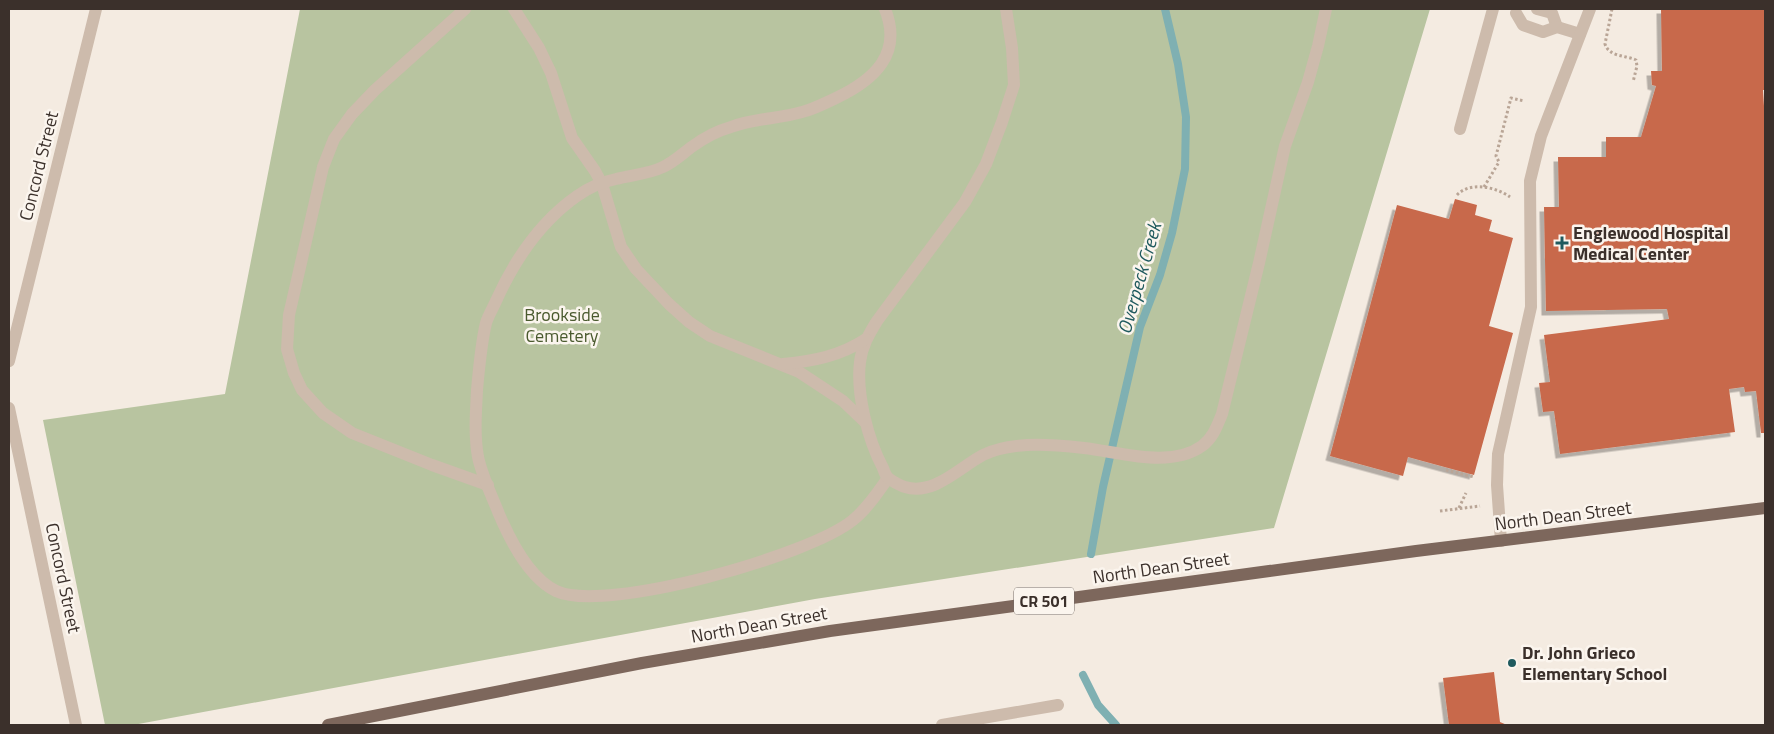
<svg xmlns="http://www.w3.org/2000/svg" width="1774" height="734" font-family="'Titillium Web',sans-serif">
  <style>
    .green { fill: #b8c4a0 }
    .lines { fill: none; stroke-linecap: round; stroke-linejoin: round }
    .stream { stroke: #7fb0b2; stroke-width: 8 }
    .building { fill: #c8694b; filter: url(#shadow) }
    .path { stroke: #b9a596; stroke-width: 3; stroke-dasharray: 2.5 2.5; stroke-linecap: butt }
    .service { stroke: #cdbbac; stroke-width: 12 }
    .minor { stroke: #cdbbac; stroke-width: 12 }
    .primary { stroke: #7d675c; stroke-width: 12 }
    .poi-dot { fill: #1f5a5e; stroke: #fbf5ee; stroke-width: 2 }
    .labels { text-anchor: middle; stroke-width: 5; stroke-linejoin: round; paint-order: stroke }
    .shield { fill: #fbf5ee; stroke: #756b66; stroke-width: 1 }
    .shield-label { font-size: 16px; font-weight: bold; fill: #3b302b }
    .street-label { font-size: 18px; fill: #3b302b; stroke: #fbf5ee }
    .poi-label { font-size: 18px; font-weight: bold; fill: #3b302b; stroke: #fbf5ee; text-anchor: start }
    .park-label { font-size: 18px; fill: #4a5a2e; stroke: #fbf5ee }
    .water-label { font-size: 19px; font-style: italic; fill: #1f5a5e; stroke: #fbf5ee }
  </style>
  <defs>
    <filter id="shadow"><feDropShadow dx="-4.5" dy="4.5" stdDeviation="0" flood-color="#0004"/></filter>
  </defs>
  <rect width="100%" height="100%" fill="#f4ebe1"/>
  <!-- green -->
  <path class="green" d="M 300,9 L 1430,9 L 1274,528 L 815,599 L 133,725 L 105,725 L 43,420 L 225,394 Z"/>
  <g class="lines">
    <!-- stream -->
    <g class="stream">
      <path d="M 1091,554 L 1103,487 L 1140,327 L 1160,275 L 1172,233 L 1185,169 L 1186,117 L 1178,64 L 1165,9"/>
      <path d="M 1083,675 L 1098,705 L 1116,725"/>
    </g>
  </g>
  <!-- building -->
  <g class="building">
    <path d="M 1661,9 L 1765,9 L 1765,90 L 1763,90 L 1765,122 L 1765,433 L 1761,433 L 1756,391 L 1745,392 L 1744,387 L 1729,389 L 1735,432 L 1560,454 L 1554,411 L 1543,412 L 1539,383 L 1550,382 L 1544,335 L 1669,319 L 1667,309 L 1546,311 L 1544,207 L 1559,207 L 1558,157 L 1606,157 L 1606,137 L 1641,137 L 1656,86 L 1652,85 L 1651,71 L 1662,71 Z"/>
    <path d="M 1455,199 L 1477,205 L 1475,215 L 1492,220 L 1489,231 L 1513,238 L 1489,326 L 1513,333 L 1474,475 L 1408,457 L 1403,476 L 1330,456 L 1397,205 L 1449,219 Z"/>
    <path d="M 1494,672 L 1500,722 L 1507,725 L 1449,725 L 1443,678 Z"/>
  </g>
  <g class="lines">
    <!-- path -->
    <g class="path">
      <path d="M 1612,9 L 1605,44 C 1609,57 1625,55 1636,60 L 1637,66 L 1633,82"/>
      <path d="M 1484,187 L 1499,162 L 1496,156 L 1511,98 L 1524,101"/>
      <path d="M 1457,195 C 1470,181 1496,187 1510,197"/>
      <path d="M 1446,470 L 1474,477"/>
      <path d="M 1459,508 L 1466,493"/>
      <path d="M 1440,511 L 1480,506"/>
    </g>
    <!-- service -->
    <g class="service">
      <path d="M 465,9 L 375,90 L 352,114 L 334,139 L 323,167 L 289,315 L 287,349 L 294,373 L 302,390 L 323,413 L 352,433 L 432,465 L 488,485"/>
      <path d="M 514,9 L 539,48 L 551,73 L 572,138 L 595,171 L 602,184 L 621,247 L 636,269 L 669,304 L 689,322 L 710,336 L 799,372 L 843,401 L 865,422"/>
      <path d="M 885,9 C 903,54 874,80 836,98 C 825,103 814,109 802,112 C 779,119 754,118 731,127 C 717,131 704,138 693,146 C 683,153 674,162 663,167 C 649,174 631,175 616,179 C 602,182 588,188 577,196 C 540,222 514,261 496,301 C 493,308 488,316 486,323 C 481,344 479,368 477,390 C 476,412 474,434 478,457 C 482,476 492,496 499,514 C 510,540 529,578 556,591 C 605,614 811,555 853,520 C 867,509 878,492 888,478"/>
      <path d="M 1006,9 L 1012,48 L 1014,85 L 1002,122 L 986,164 L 965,202 L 877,321 C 869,334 862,346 860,362 C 856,394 868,440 883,468 C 884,471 886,476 888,478 C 892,481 901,486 905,487 C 934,496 960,467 983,455 C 997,448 1012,446 1027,445 C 1045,444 1066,446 1084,448 C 1120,452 1170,469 1202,446 C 1213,438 1217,426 1222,414 L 1259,263 L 1285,146 L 1308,82 L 1318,46 L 1326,9"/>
      <path d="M 1537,9 L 1552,13 L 1557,27"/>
      <path d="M 1516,13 L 1523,25 L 1543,32 L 1557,27 L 1580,34"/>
      <path d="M 1460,129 L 1493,9"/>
      <path d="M 783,364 C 814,361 840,356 866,339"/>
      <path d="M 1501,541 L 1497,485 L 1498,454 L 1531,307 L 1530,181 L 1541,136 L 1590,9"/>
    </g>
    <!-- minor -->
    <g class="minor">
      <path d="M 9,361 L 96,9"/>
      <path d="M 9,408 L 76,725"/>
      <path d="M 942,725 L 1058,705"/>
    </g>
    <!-- primary -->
    <path class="primary" d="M 328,725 L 642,663 L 830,631 L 1416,551 L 1765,508"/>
  </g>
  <!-- markers -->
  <g class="poi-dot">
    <path d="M1559.5 235.5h5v5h5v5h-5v5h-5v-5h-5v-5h5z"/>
    <circle cx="1512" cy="663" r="5"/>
  </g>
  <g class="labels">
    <!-- shield labels -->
    <rect class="shield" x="1014" y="587.5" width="60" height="27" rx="4"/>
    <g class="shield-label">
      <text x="1044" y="607">CR 501</text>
    </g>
    <!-- street labels -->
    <g class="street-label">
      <text transform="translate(39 166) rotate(-76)" y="6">Concord Street</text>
      <text transform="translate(1563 516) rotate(-7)" y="6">North Dean Street</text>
      <text transform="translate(1161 568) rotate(-8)" y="6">North Dean Street</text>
      <text transform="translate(63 578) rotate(78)" y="6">Concord Street</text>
      <text transform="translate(759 625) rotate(-10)" y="6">North Dean Street</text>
    </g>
    <!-- poi labels -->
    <g class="poi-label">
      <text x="1573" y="239">Englewood Hospital<tspan x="1573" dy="21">Medical Center</tspan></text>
      <text x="1522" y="659">Dr. John Grieco<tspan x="1522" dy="21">Elementary School</tspan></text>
    </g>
    <!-- park labels -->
    <g class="park-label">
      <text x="562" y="321">Brookside<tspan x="562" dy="21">Cemetery</tspan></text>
    </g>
    <!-- water labels -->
    <g class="water-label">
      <text transform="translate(1139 278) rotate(-74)" y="7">Overpeck Creek</text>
    </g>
  </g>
  <!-- border -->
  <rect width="1774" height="734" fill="none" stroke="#3b302b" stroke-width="20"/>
</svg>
